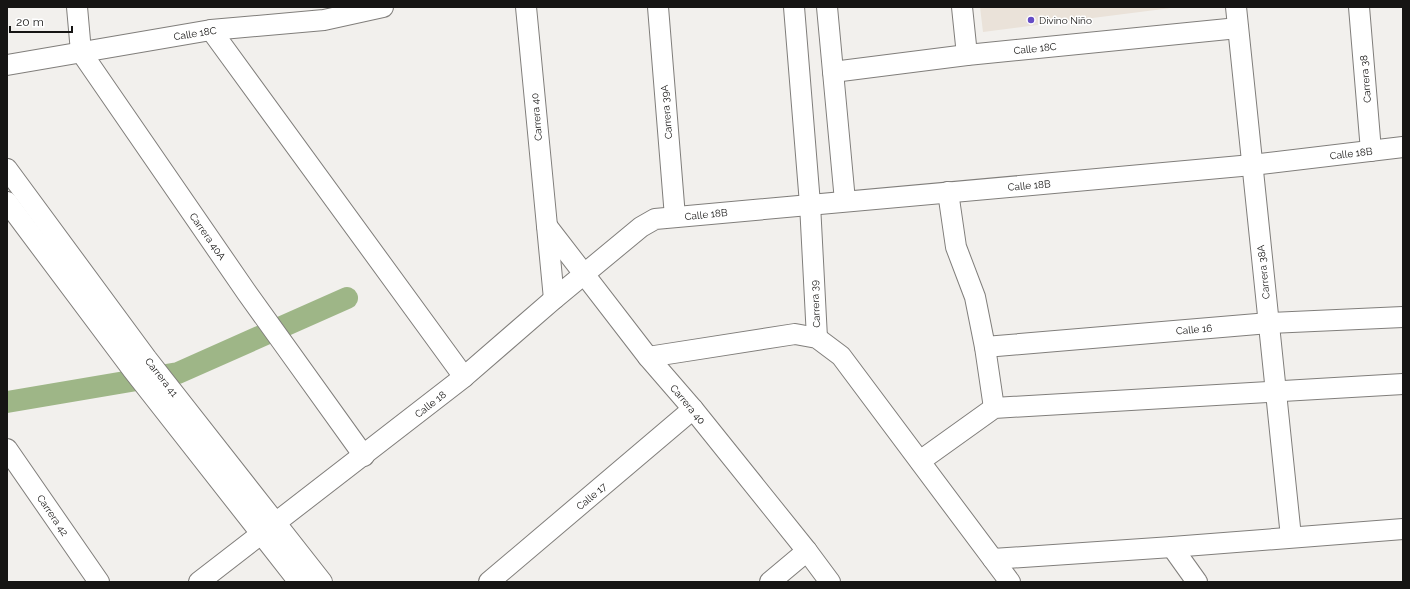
<svg xmlns="http://www.w3.org/2000/svg" width="1410" height="589" font-family="Raleway,sans-serif">
  <style>
    .built { fill: #eae2d9 }
    .lines { fill: none; stroke-linecap: round; stroke-linejoin: round }
    .canal { stroke: #9eb687; stroke-width: 22 }
    .minor-casing { stroke: #807e7b; stroke-width: 22 }
    .minor { stroke: #fff; stroke-width: 20 }
    .poi-dot { fill: #654cc5; stroke: #fff; stroke-width: 1.5 }
    .labels { text-anchor: middle; stroke-width: 3; stroke-linejoin: round; paint-order: stroke }
    .poi-label { font-size: 10px; fill: #161514; stroke: #fff; text-anchor: start }
    .street-label { font-size: 10px; fill: #161514; stroke: #fff }
  </style>
  <rect width="100%" height="100%" fill="#f2f0ed"/>
  <!-- built -->
  <path class="built" d="M 980,7 L 1179,7 L 983,32 Z"/>
  <g class="lines">
    <!-- canal -->
    <path class="canal" d="M 7,402 L 178,373 L 347,298"/>
    <defs>
      <g id="minor">
        <path d="M 77,7 L 81,52 L 247,293 L 364,456"/>
        <path d="M 526,7 L 554,299"/>
        <path d="M 658,7 L 675,217"/>
        <path d="M 794,7 L 810,204 L 817,338"/>
        <path d="M 827,7 L 845,201"/>
        <path d="M 962,7 L 967,55"/>
        <path d="M 1236,7 L 1291,537"/>
        <path d="M 1359,7 L 1371,151"/>
        <path d="M 211,30 L 464,377"/>
        <path d="M 7,65 L 211,30 L 324,20 L 383,7"/>
        <path d="M 833,72 L 967,55 L 1238,28"/>
        <path d="M 7,169 L 147,359 L 322,582"/>
        <path d="M 948,192 L 956,247 L 975,297 L 985,347 L 994,408"/>
        <path d="M 7,202 L 132,369 L 299,582"/>
        <path d="M 547,226 L 648,357 L 693,409 L 807,551 L 830,582"/>
        <path d="M 985,347 L 1269,323 L 1403,317"/>
        <path d="M 648,357 L 795,334 L 817,338 L 841,356 L 1010,582"/>
        <path d="M 7,449 L 99,582"/>
        <path d="M 920,461 L 994,408 L 1403,384"/>
        <path d="M 1172,547 L 1197,582"/>
        <path d="M 993,559 L 1172,547 L 1403,529"/>
        <path d="M 199,582 L 464,377 L 554,299 L 641,227 L 655,219 L 1252,165 L 1403,147"/>
        <path d="M 489,582 L 693,409"/>
        <path d="M 770,582 L 807,551"/>
      </g>
    </defs>
    <!-- minor casing -->
    <use href="#minor" class="minor-casing"/>
    <!-- minor -->
    <use href="#minor" class="minor"/>
  </g>
  <!-- markers -->
  <circle class="poi-dot" cx="1031" cy="20" r="4"/>
  <g class="labels">
    <!-- poi labels -->
    <g class="poi-label">
      <text x="1039" y="24">Divino Niño</text>
    </g>
    <!-- street labels -->
    <g class="street-label">
      <text transform="translate(195 33) rotate(-9)" y="4">Calle 18C</text>
      <text transform="translate(1035 48) rotate(-6)" y="4">Calle 18C</text>
      <text transform="translate(1365 79) rotate(-95)" y="4">Carrera 38</text>
      <text transform="translate(666 112) rotate(-95)" y="4">Carrera 39A</text>
      <text transform="translate(536 117) rotate(-95)" y="4">Carrera 40</text>
      <text transform="translate(1351 153) rotate(-7)" y="4">Calle 18B</text>
      <text transform="translate(1029 185) rotate(-5)" y="4">Calle 18B</text>
      <text transform="translate(706 214) rotate(-6)" y="4">Calle 18B</text>
      <text transform="translate(208 236) rotate(55)" y="4">Carrera 40A</text>
      <text transform="translate(1263 272) rotate(-96)" y="4">Carrera 38A</text>
      <text transform="translate(815 304) rotate(-93)" y="4">Carrera 39</text>
      <text transform="translate(1194 329) rotate(-5)" y="4">Calle 16</text>
      <text transform="translate(162 377) rotate(52)" y="4">Carrera 41</text>
      <text transform="translate(430 404) rotate(-38)" y="4">Calle 18</text>
      <text transform="translate(688 404) rotate(50)" y="4">Carrera 40</text>
      <text transform="translate(591 496) rotate(-40)" y="4">Calle 17</text>
      <text transform="translate(53 515) rotate(56)" y="4">Carrera 42</text>
    </g>
  </g>
  <!-- border -->
  <rect width="1410" height="589" fill="none" stroke="#161514" stroke-width="16"/>
  <!-- scale -->
  <path d="M10 26v6h62v-6" fill="none" stroke="#161514" stroke-width="2"/>
  <text x="16" y="26" font-size="12" fill="#161514" stroke="#ffffff" stroke-width="3" paint-order="stroke">20 m</text>
</svg>
